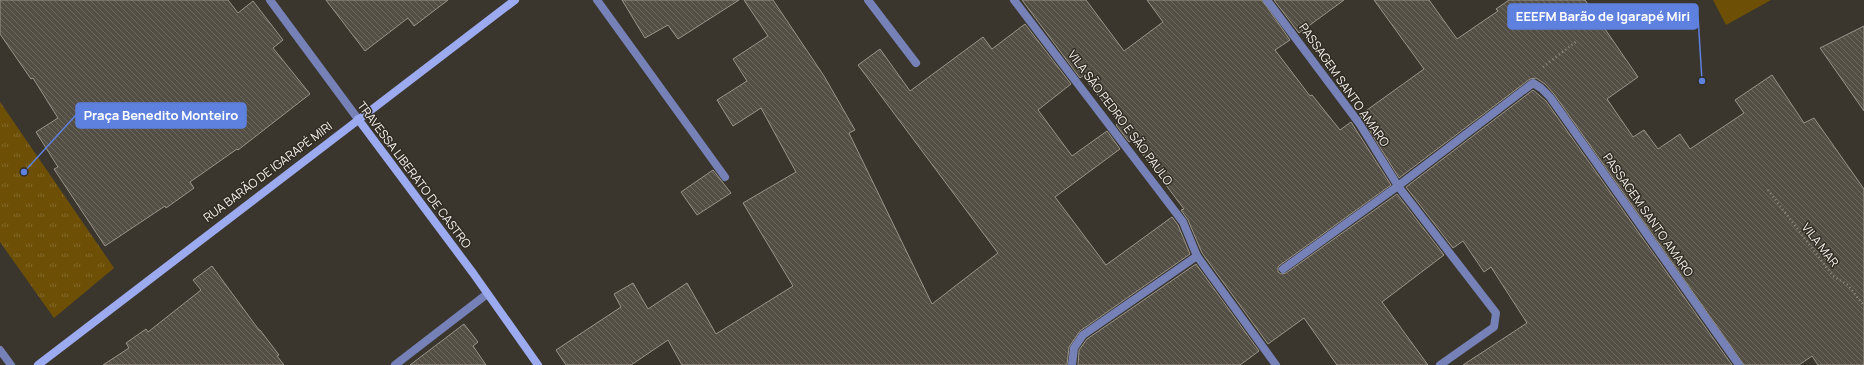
<svg xmlns="http://www.w3.org/2000/svg" width="1864" height="365" font-family="Manrope,sans-serif">
  <style>
    .grass { fill: url(#grass-tufts) }
    .garden { fill: #6d5006 }
    .building { fill: url(#building-back-hatch); stroke: #9a948a }
    .lines { fill: none; stroke-linecap: round; stroke-linejoin: round }
    .path { stroke: #908c85; stroke-width: 2.5; stroke-dasharray: 1 3; stroke-linecap: butt }
    .lane { stroke: #7581b7; stroke-width: 8 }
    .street { stroke: #7581b7; stroke-width: 8 }
    .secondary { stroke: #9cabf0; stroke-width: 8 }
    .labels { text-anchor: middle; stroke-width: 3; stroke-linejoin: round; paint-order: stroke }
    .street-label { font-size: 12px; fill: #f6f3ee; stroke: #302c23 }
    .leader { fill: none; stroke: #5e80df; stroke-width: 1.5 }
    .callout-dot { fill: #5e80df; stroke: #302c23; stroke-width: 1.5 }
    .callout { fill: #5e80df; stroke: #5e80df; stroke-width: 1.5 }
    .callout-label { font-size: 13px; text-anchor: middle; font-weight: bold; fill: #fff }
  </style>
  <defs>
    <pattern id="grass-tufts" width="24" height="20" patternUnits="userSpaceOnUse"><rect width="24" height="20" fill="#6d5006"/><path d="M3 7l-1-3M5 7V3M7 7l1-3M15 17l-1-3M17 17v-4M19 17l1-3" fill="none" stroke="#826a2b"/></pattern>
    <pattern id="building-back-hatch" width="6" height="6" patternUnits="userSpaceOnUse"><rect width="6" height="6" fill="#544f45"/><path d="M-1 5l2 2M0 0l6 6M5-1l2 2" fill="none" stroke="#6d6960"/></pattern>
  </defs>
  <rect width="100%" height="100%" fill="#3b362d"/>
  <!-- grass -->
  <path class="grass" d="M 0,102 L 114,268 L 54,318 L 0,242 Z"/>
  <!-- garden -->
  <path class="garden" d="M 1713,0 L 1771,0 L 1726,25 Z"/>
  <!-- building -->
  <g class="building">
    <path d="M 0,0 L 228,0 L 238,13 L 253,1 L 283,40 L 273,48 L 310,94 L 238,150 L 237,149 L 190,182 L 194,188 L 166,208 L 165,206 L 105,246 L 54,169 L 58,167 L 36,132 L 58,118 L 33,78 L 31,79 L 0,34 Z"/>
    <path d="M 326,0 L 448,0 L 414,26 L 408,18 L 365,51 Z"/>
    <path d="M 622,0 L 739,0 L 678,39 L 668,25 L 645,38 Z"/>
    <path d="M 744,0 L 773,0 L 824,76 L 855,130 L 849,133 L 932,304 L 998,253 L 858,65 L 880,49 L 910,91 L 983,37 L 992,49 L 1025,24 L 1071,84 L 1038,110 L 1072,156 L 1107,131 L 1120,149 L 1055,197 L 1106,265 L 1172,217 L 1178,225 L 1190,254 L 1080,331 L 1069,347 L 1067,365 L 682,365 L 668,340 L 631,365 L 566,365 L 556,350 L 621,307 L 614,294 L 633,283 L 648,309 L 687,283 L 716,334 L 793,286 L 743,203 L 796,172 L 761,108 L 733,126 L 717,100 L 747,81 L 733,59 L 768,36 Z"/>
    <path d="M 1022,0 L 1086,0 L 1124,51 L 1163,22 L 1147,0 L 1262,0 L 1290,40 L 1275,50 L 1310,96 L 1312,95 L 1340,130 L 1351,122 L 1391,185 L 1280,265 L 1278,267 L 1278,272 L 1281,274 L 1286,273 L 1397,194 L 1444,255 L 1382,302 L 1428,365 L 1337,365 L 1304,318 L 1268,344 L 1202,253 L 1188,220 L 1181,210 L 1184,209 L 1132,140 L 1129,142 L 1116,125 L 1119,122 L 1083,76 L 1080,78 Z"/>
    <path d="M 1274,0 L 1344,0 L 1299,33 Z"/>
    <path d="M 1374,0 L 1429,0 L 1457,39 L 1498,11 L 1496,9 L 1509,0 L 1585,0 L 1638,77 L 1607,99 L 1633,137 L 1644,130 L 1658,149 L 1680,134 L 1690,149 L 1744,113 L 1735,100 L 1772,75 L 1804,123 L 1814,118 L 1864,189 L 1864,365 L 1818,365 L 1812,356 L 1799,365 L 1744,365 L 1554,94 L 1545,84 L 1536,78 L 1530,79 L 1399,178 L 1360,115 L 1424,69 Z"/>
    <path d="M 1864,26 L 1864,111 L 1820,48 Z"/>
    <path d="M 1533,90 L 1546,101 L 1732,365 L 1463,365 L 1527,323 L 1491,267 L 1484,272 L 1463,241 L 1453,248 L 1406,187 Z"/>
    <path d="M 713,170 L 731,193 L 697,215 L 681,192 Z"/>
    <path d="M 1196,264 L 1259,351 L 1240,365 L 1078,365 L 1079,350 L 1087,339 Z"/>
    <path d="M 212,266 L 259,330 L 260,330 L 279,355 L 277,356 L 284,365 L 103,365 L 129,348 L 126,343 L 146,329 L 148,332 L 201,290 L 193,280 Z"/>
    <path d="M 464,324 L 478,342 L 473,346 L 486,365 L 410,365 Z"/>
  </g>
  <g class="lines">
    <!-- path -->
    <g class="path">
      <path d="M 1543,67 L 1577,41"/>
      <path d="M 1768,190 L 1833,276 L 1848,285 L 1864,306"/>
    </g>
    <!-- lane -->
    <g class="lane">
      <path d="M 597,0 L 725,177"/>
      <path d="M 868,0 L 916,63"/>
    </g>
    <!-- street -->
    <g class="street">
      <path d="M 270,0 L 358,119"/>
      <path d="M 1014,0 L 1183,222 L 1197,256 L 1276,365"/>
      <path d="M 1267,0 L 1359,123 L 1398,186 L 1496,313 L 1494,327 L 1440,365"/>
      <path d="M 1283,269 L 1398,186 L 1533,83 L 1541,88 L 1550,97 L 1739,365"/>
      <path d="M 0,350 L 11,365"/>
      <path d="M 395,365 L 487,294"/>
      <path d="M 1072,365 L 1074,348 L 1083,335 L 1197,256"/>
    </g>
    <!-- secondary -->
    <g class="secondary">
      <path d="M 358,119 L 473,273 L 538,365"/>
      <path d="M 38,365 L 515,0"/>
    </g>
  </g>
  <g class="labels">
    <!-- street labels -->
    <g class="street-label">
      <text transform="translate(1344 85) rotate(55)" y="4">PASSAGEM SANTO AMARO</text>
      <text transform="translate(1120 118) rotate(53)" y="4">VILA SÃO PEDRO E SÃO PAULO</text>
      <text transform="translate(268 172) rotate(-37)" y="4">RUA BARÃO DE IGARAPÉ MIRI</text>
      <text transform="translate(414 175) rotate(53)" y="4">TRAVESSA LIBERATO DE CASTRO</text>
      <text transform="translate(1648 215) rotate(55)" y="4">PASSAGEM SANTO AMARO</text>
      <text transform="translate(1820 245) rotate(52)" y="4">VILA MAR</text>
    </g>
  </g>
  <!-- callouts -->
  <path class="leader" d="M1702 81L1698 16M24 172L76 115"/>
  <g class="callout-dot">
    <circle cx="1702" cy="81" r="4"/>
    <circle cx="24" cy="172" r="4"/>
  </g>
  <g class="callout">
    <rect x="1508" y="4" width="190" height="25" rx="4"/>
    <rect x="76" y="103" width="170" height="25" rx="4"/>
  </g>
  <g class="callout-label">
    <text x="1603" y="21">EEEFM Barão de Igarapé Miri</text>
    <text x="161" y="120">Praça Benedito Monteiro</text>
  </g>
</svg>
